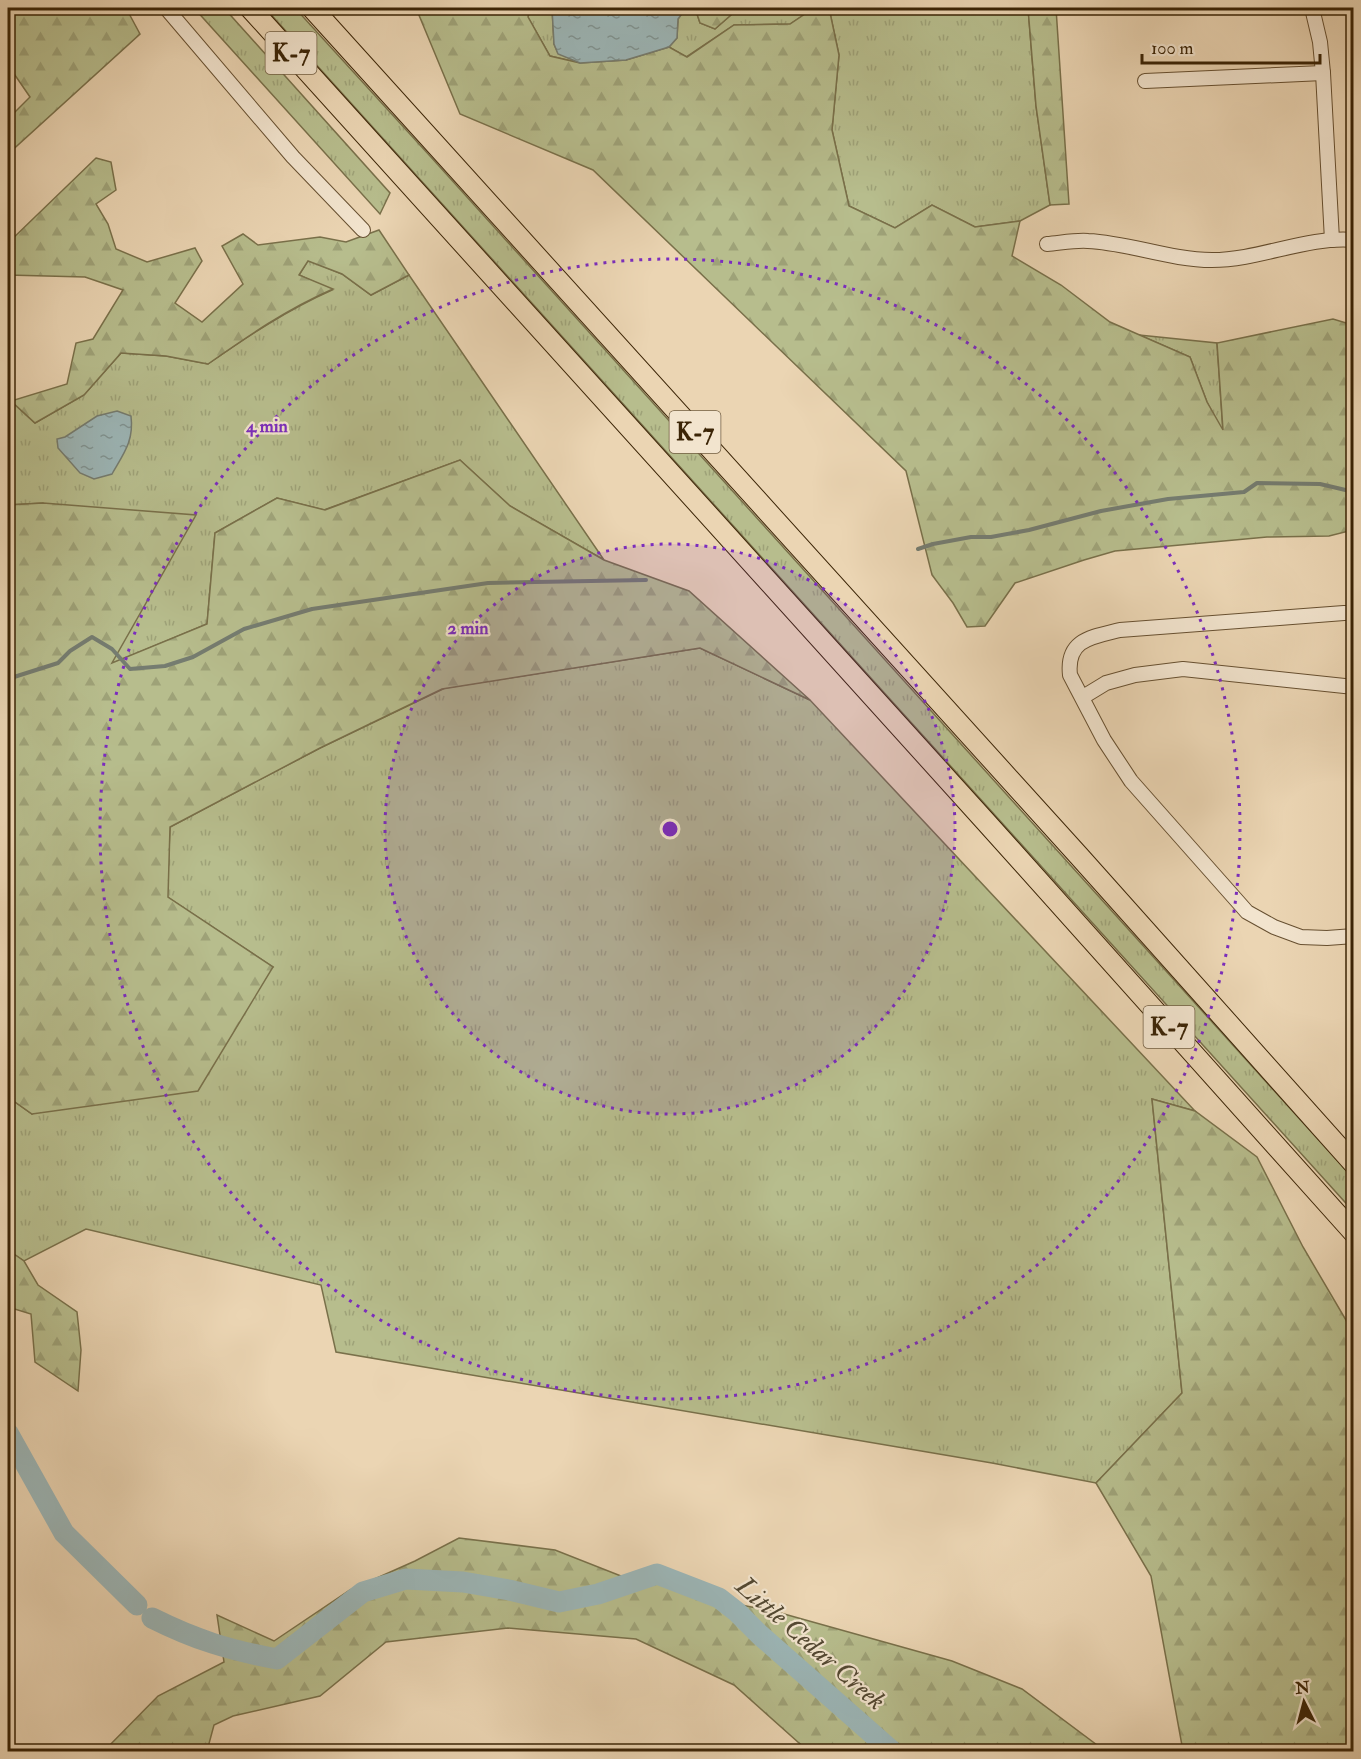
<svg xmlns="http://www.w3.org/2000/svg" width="1361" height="1759" font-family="'IM FELL Double Pica',serif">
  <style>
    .grass { fill: url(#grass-tufts); stroke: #79704a; stroke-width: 1.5 }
    .forest { fill: url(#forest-firs); stroke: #79704a; stroke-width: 1.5 }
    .water { fill: url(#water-ripples); stroke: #757c70; stroke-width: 1.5 }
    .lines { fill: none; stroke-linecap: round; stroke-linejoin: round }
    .stream { stroke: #757c70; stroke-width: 4 }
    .river { stroke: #9cb6b7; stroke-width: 21 }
    .minor-casing { stroke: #675031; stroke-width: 16 }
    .highway-casing { stroke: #3b2406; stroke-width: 22 }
    .minor { stroke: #f2e4ce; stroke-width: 14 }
    .highway { stroke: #ebd5b3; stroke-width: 20 }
    .ring { fill: none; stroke: #7b2cbf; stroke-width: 3; stroke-dasharray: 3 6 }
    .labels { text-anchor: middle; stroke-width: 4.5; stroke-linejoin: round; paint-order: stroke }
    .shield { fill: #f2e4ce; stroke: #725e42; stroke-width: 1.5 }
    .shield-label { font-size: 24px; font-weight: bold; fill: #3b2406 }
    .water-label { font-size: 27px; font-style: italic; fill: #534832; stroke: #f2e4ce }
    .centre { fill: #7b2cbf; stroke: #f2e4ce; stroke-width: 3 }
    .ring-label { font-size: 18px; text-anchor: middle; font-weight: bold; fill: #7b2cbf; stroke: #f2e4ce; stroke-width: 4.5; stroke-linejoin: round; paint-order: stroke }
  </style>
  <defs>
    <pattern id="grass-tufts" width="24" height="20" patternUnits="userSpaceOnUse" patternTransform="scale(1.5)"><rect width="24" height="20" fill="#b7bd8d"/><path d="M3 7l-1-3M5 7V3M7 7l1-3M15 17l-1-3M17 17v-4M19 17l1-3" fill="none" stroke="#9ea278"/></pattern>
    <pattern id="forest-firs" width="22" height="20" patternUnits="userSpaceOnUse" patternTransform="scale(1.5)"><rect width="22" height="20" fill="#b7bd8d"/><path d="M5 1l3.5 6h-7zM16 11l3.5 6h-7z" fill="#9ea278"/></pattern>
    <pattern id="water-ripples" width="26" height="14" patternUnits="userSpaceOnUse" patternTransform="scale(1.5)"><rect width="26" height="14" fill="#9cb6b7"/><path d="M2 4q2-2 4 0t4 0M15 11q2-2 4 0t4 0" fill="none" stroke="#809493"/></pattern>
  </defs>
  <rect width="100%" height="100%" fill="#ebd5b3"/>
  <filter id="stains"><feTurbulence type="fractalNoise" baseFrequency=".00333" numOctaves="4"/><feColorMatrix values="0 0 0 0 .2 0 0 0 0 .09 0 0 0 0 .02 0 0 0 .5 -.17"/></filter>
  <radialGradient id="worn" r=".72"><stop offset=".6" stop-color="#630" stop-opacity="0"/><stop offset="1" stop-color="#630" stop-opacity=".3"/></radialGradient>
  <!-- grass -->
  <g class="grass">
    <path d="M 194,8 L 224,8 L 390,193 L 380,214 Z"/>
    <path d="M 265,8 L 295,8 L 430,156 L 1353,1178 L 1353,1211 Z"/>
    <path d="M 530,8 L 552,8 L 554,44 L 558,53 L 580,63 L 550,56 L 528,17 Z"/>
    <path d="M 686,8 L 695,8 L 700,23 L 715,29 L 739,8 L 788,13 L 799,8 L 814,8 L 790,24 L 734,25 L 686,57 L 669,47 L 677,38 L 678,19 Z"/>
    <path d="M 829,8 L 1028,8 L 1036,106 L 1050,205 L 1020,221 L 975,227 L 932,205 L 895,228 L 849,206 L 832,130 L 839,55 Z"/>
    <path d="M 308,260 L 342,274 L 371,295 L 409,275 L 604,560 L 510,506 L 460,460 L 324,510 L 277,498 L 215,533 L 207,624 L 111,664 L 43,503 L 8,505 L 8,398 L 35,423 L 84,395 L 121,353 L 166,356 L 208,364 C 248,336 287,310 332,290 L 299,275 Z"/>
    <path d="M 1139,335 L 1217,343 L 1223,432 L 1207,402 L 1190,357 Z"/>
    <path d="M 700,648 L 810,700 L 1195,1111 L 1152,1099 L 1182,1393 L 1096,1483 L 992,1463 L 336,1352 L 321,1285 L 86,1229 L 24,1261 L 8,1250 L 8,1097 L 32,1114 L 273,967 L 167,897 L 170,827 L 320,748 L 445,688 Z"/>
  </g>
  <!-- forest -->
  <g class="forest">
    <path d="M 8,8 L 126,8 L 140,34 L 8,154 L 8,119 L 30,97 L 8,65 Z"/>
    <path d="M 416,8 L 530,8 L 528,17 L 550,56 L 580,63 L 626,60 L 669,47 L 687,57 L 734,25 L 790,24 L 814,8 L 829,8 L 839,55 L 832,130 L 849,206 L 895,228 L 932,205 L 975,227 L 1020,221 L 1012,256 L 1061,285 L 1110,322 L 1190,357 L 1207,402 L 1223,430 L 1217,343 L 1333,319 L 1353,325 L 1353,530 L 1329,536 L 1267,537 L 1115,551 L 1084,560 L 1015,583 L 985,626 L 967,627 L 953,603 L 932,575 L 906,471 L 593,170 L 460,114 Z"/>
    <path d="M 695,8 L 739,8 L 715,29 L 700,23 Z"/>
    <path d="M 1028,8 L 1056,8 L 1069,204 L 1050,205 L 1036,106 Z"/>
    <path d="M 96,158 L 111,162 L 116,190 L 96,204 L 108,224 L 116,249 L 147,262 L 195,248 L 202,261 L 175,303 L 202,322 L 243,284 L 222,246 L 243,234 L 258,245 L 320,237 L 346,242 L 379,230 L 409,275 L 371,295 L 342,274 L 308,261 L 299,275 L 333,289 C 287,309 248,336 208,364 L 166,356 L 121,353 L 84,395 L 35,423 L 11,401 L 67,384 L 76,343 L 93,339 L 123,290 L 85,277 L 8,275 L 8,243 Z"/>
    <path d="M 460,460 L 510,506 L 604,560 L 689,591 L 810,700 L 700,648 L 442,689 L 320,748 L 170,827 L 168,897 L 273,967 L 198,1091 L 32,1114 L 8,1097 L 8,505 L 43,503 L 196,515 L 112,663 L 207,624 L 215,533 L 277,498 L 325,510 Z"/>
    <path d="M 1152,1099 L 1195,1111 L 1257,1157 L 1303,1247 L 1353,1332 L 1353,1751 L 1183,1751 L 1151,1576 L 1096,1483 L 1182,1393 Z"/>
    <path d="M 8,1250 L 24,1261 L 38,1285 L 77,1312 L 81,1350 L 78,1391 L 35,1362 L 31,1314 L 8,1307 Z"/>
    <path d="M 459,1538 L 555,1550 L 626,1578 L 661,1581 L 721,1601 L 777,1612 L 952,1661 L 1022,1689 L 1105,1751 L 808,1751 L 734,1685 L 636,1639 L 508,1628 L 386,1642 L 320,1696 L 233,1716 L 214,1725 L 207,1751 L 104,1751 L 158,1696 L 224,1662 L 217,1615 L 274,1641 L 350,1590 L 415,1561 Z"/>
  </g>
  <!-- water -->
  <g class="water">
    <path d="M 552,8 L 686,8 L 678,19 L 677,38 L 669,47 L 626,60 L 580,63 L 558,54 L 554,44 Z"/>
    <path d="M 117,411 L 131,416 C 134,441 124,453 112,474 L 94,479 L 80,473 L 58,448 L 57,439 L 65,437 L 97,416 Z"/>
  </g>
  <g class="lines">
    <!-- stream -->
    <g class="stream">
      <path d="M 918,549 L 933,544 L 971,537 L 991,537 L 1029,530 L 1101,511 L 1168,499 L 1244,492 L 1257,483 L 1320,484 L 1354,492"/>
      <path d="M 8,676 L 14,677 L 58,663 L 70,651 L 92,637 L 112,649 L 130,669 L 165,666 L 193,657 L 244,629 L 312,609 L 488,583 L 646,580"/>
    </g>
    <!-- river -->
    <g class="river">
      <path d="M 8,1433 L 64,1533 L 137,1605"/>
      <path d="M 152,1618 C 196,1640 229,1650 277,1659 L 363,1592 L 406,1579 L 463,1582 L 509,1590 L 559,1602 L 598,1594 L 657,1574 L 719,1598 L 737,1612 L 760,1635 L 893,1752"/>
    </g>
    <defs>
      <g id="minor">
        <path d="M 166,8 L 293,157 L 363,230"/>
        <path d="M 1312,8 L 1320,42 L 1323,73 L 1332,240"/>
        <path d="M 1145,81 L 1323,73"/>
        <path d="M 1047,244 C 1060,243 1075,240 1088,241 C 1130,243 1170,260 1212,260 C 1260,260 1306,236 1354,240"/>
        <path d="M 1354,613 L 1344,613 L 1120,630 C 1092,637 1066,639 1070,675 L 1104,740 L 1131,781 L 1247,912 L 1274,927 L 1301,937 L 1327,938 L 1354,936"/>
        <path d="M 1083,697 L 1106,683 L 1135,675 L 1183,669 L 1354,687"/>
      </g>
      <g id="highway">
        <path d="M 250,8 L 985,821 L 1354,1233"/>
        <path d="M 312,8 L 1079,856 L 1354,1164"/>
      </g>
    </defs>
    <!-- minor casing -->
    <use href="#minor" class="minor-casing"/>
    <!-- highway casing -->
    <use href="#highway" class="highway-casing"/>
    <!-- minor -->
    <use href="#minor" class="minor"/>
    <!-- highway -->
    <use href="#highway" class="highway"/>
  </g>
  <!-- distance rings -->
  <circle cx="670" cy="829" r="285" fill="#7b2cbf" fill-opacity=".12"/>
  <g class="ring">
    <circle cx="670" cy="829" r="285"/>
    <circle cx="670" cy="829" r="570"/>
  </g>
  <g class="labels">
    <!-- shield labels -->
    <g class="shield">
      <rect x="265.5" y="32" width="51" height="42" rx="4.5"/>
      <rect x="669.5" y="411" width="51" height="42" rx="4.5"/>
      <rect x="1143.5" y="1006" width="51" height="42" rx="4.5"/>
    </g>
    <g class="shield-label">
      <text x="291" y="61">K-7</text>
      <text x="695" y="440">K-7</text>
      <text x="1169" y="1035">K-7</text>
    </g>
    <!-- water labels -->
    <g class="water-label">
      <text transform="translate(811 1643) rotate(41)" y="9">Little Cedar Creek</text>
    </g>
  </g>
  <circle cx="670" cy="829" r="9" class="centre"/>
  <g class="ring-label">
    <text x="267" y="432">4 min</text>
    <text x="468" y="634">2 min</text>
  </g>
  <!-- margin -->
  <rect width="1361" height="1759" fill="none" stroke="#ebd5b3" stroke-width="30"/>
  <rect x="9" y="9" width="1343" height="1741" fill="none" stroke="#3b2406" stroke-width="3"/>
  <rect x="15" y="15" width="1331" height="1729" fill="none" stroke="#3b2406" stroke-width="1.5"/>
  <!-- north arrow -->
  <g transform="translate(1304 1702) rotate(354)" stroke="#f2e4ce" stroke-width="4.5" paint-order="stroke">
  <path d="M0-4.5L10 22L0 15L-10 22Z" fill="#3b2406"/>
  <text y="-9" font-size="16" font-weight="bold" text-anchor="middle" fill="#3b2406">N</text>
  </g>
  <!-- scale -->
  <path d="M1142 54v9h178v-9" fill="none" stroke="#3b2406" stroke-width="3"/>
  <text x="1151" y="54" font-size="18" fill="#3b2406" stroke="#f2e4ce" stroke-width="4.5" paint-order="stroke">100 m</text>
  <rect width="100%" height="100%" filter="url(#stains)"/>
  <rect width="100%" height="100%" fill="url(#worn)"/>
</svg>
